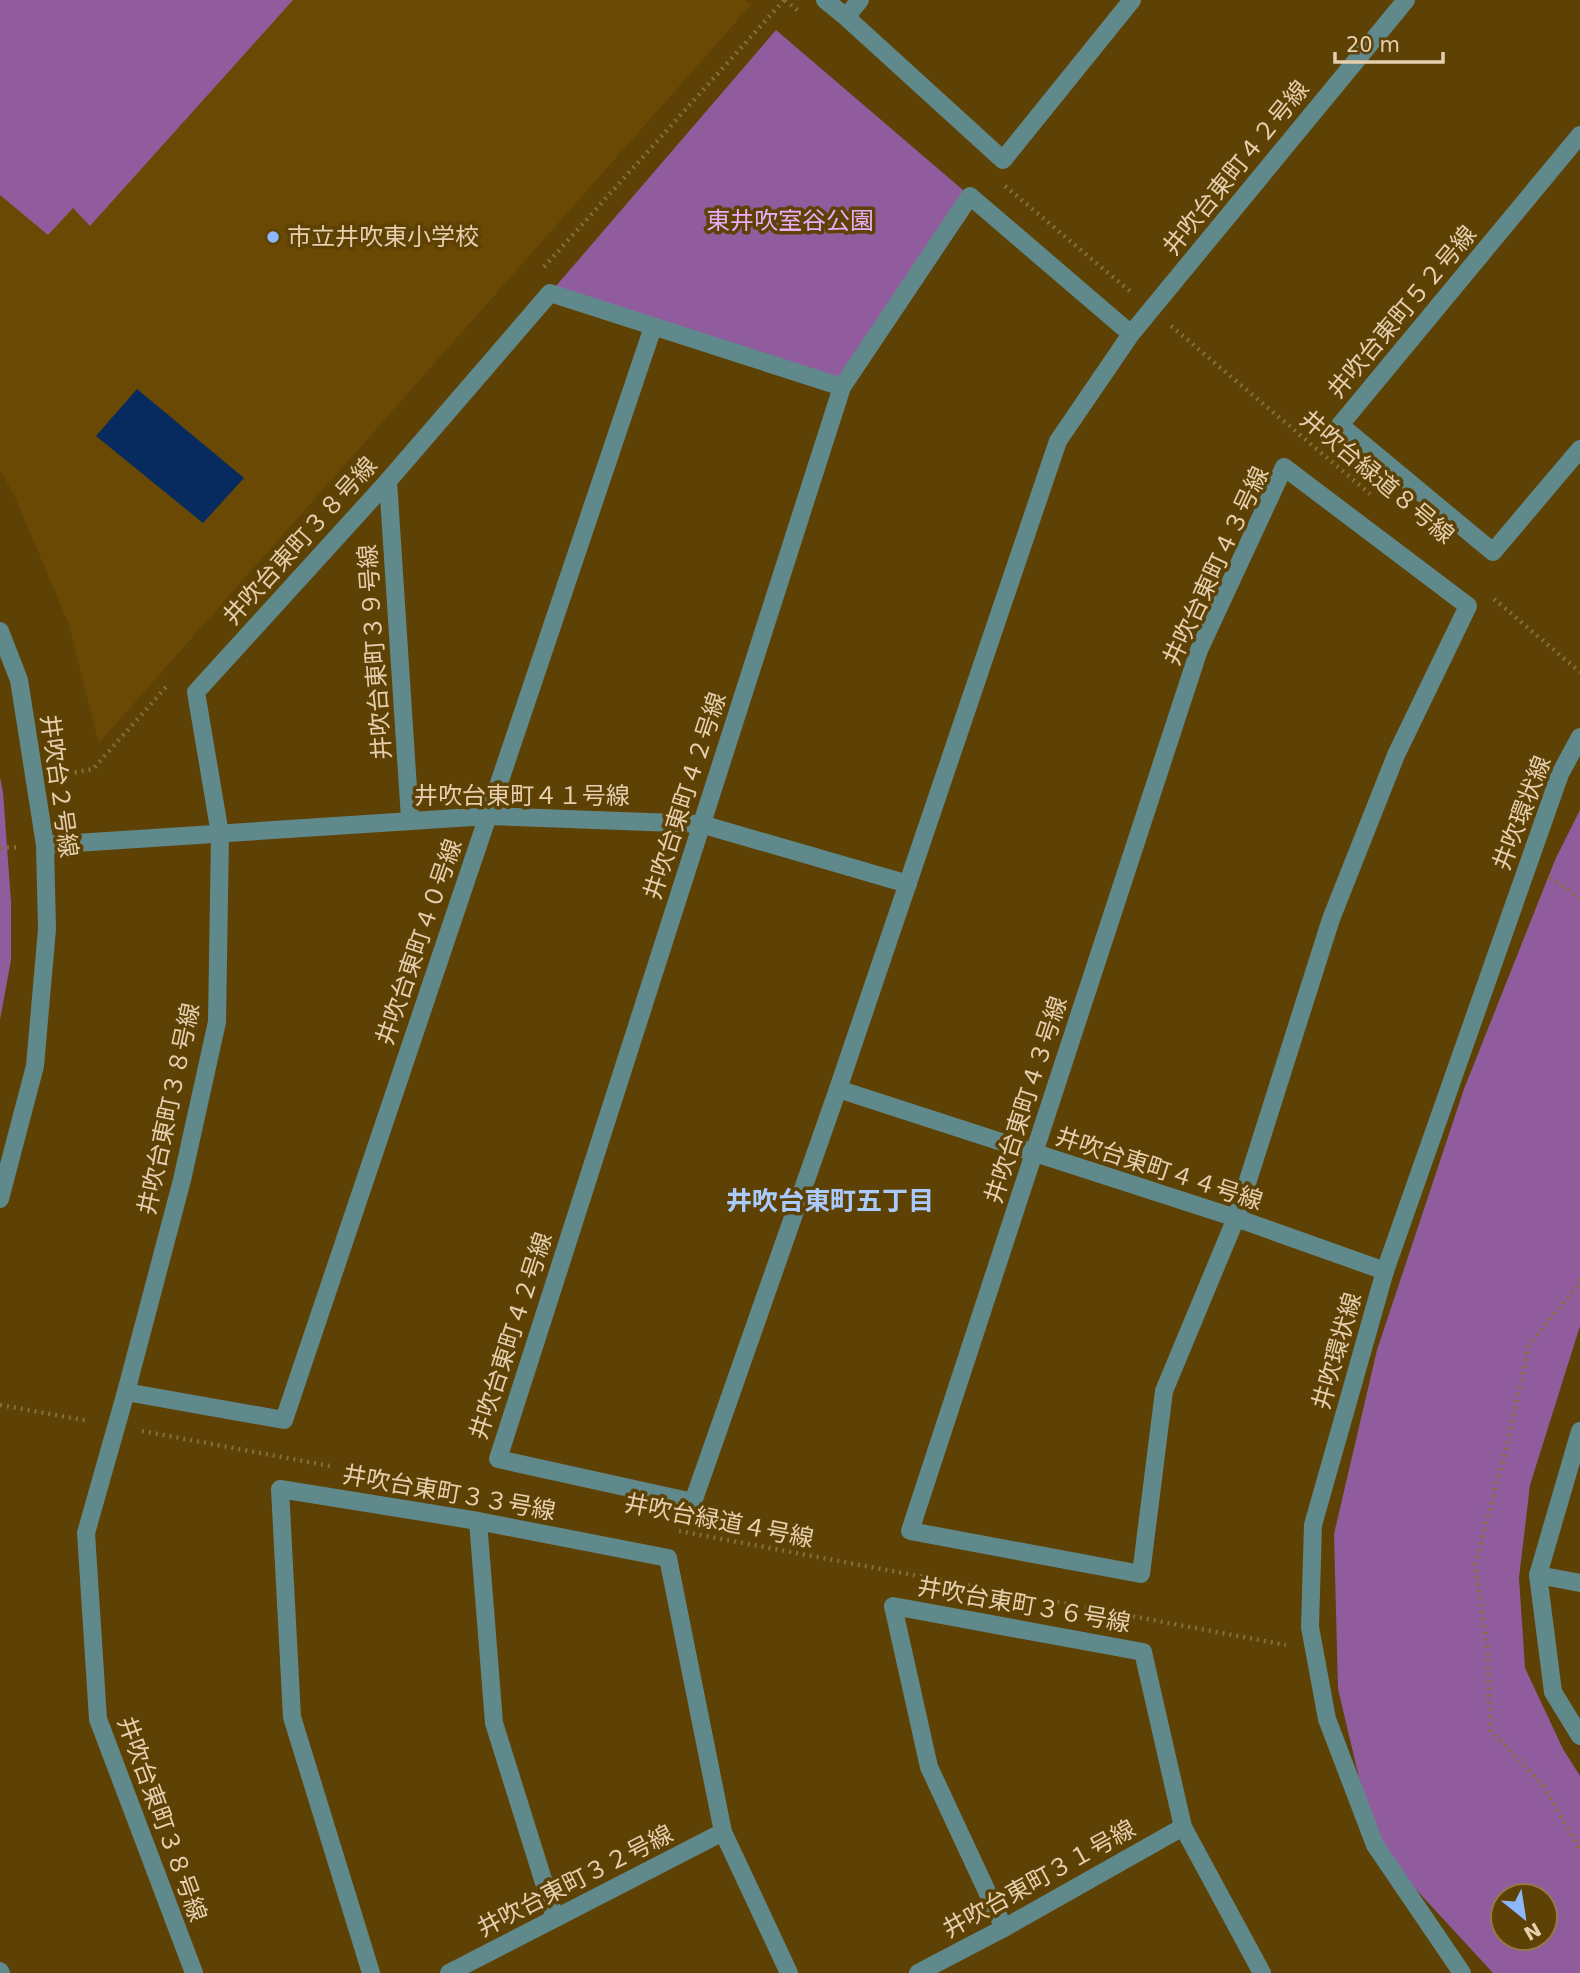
<svg xmlns="http://www.w3.org/2000/svg" width="1580" height="1973" font-family="'DejaVu Sans','Noto Sans JP',sans-serif">
  <style>
    .built { fill: #694903 }
    .green { fill: #905c9e; fill-rule: evenodd }
    .water { fill: #082b5f }
    .lines { fill: none; stroke-linecap: round; stroke-linejoin: round }
    .path { stroke: #886d39; stroke-width: 4.5; stroke-dasharray: 2 5; stroke-linecap: butt }
    .minor { stroke: #60898b; stroke-width: 18 }
    .poi-dot { fill: #8db9fc; stroke: #5e4104; stroke-width: 2.5 }
    .labels { text-anchor: middle; stroke-width: 7; stroke-linejoin: round; paint-order: stroke }
    .street-label { font-size: 24px; fill: #e5cfae; stroke: #5e4104 }
    .park-label { font-size: 24px; fill: #eaadfb; stroke: #5e4104 }
    .poi-label { font-size: 24px; fill: #e5cfae; stroke: #5e4104; text-anchor: start }
    .neighbourhood-label { font-size: 26px; font-weight: bold; fill: #a9cafd; stroke: #5e4104 }
  </style>
  <rect width="100%" height="100%" fill="#5e4104"/>
  <!-- built -->
  <path class="built" d="M 0,0 L 745,0 L 751,5 L 99,743 L 68,622 L 14,495 L 0,470 Z"/>
  <!-- green -->
  <g class="green">
    <path d="M 0,0 L 293,0 L 90,226 L 73,208 L 48,235 L 0,195 Z"/>
    <path d="M 776,30 L 970,196 L 842,387 L 550,293 Z"/>
    <path d="M 0,777 L 3,792 L 11,902 L 11,960 L 0,1020 Z"/>
    <path d="M 1580,810 L 1580,1326 L 1530,1485 L 1519,1578 L 1525,1668 L 1563,1749 L 1580,1776 L 1580,1973 L 1493,1973 L 1375,1845 L 1338,1689 L 1334,1534 L 1377,1350 L 1464,1089 L 1555,860 ZM 1503,1896 L 1545,1896 L 1545,1938 L 1503,1938 Z"/>
  </g>
  <!-- water -->
  <path class="water" d="M 137,389 L 244,478 L 203,523 L 96,436 Z"/>
  <g class="lines">
    <!-- path -->
    <g class="path">
      <path d="M 785,0 L 801,13"/>
      <path d="M 1005,186 L 1132,293"/>
      <path d="M 544,267 L 784,0"/>
      <path d="M 1171,326 L 1370,494"/>
      <path d="M 1494,599 L 1580,672"/>
      <path d="M 61,775 L 93,769 L 168,685"/>
      <path d="M 0,848 L 20,847"/>
      <path d="M 1550,877 L 1580,898"/>
      <path d="M 1580,1279 L 1578,1285 L 1529,1345 L 1506,1450 L 1475,1564 L 1488,1651 L 1490,1730 L 1543,1785 L 1580,1850"/>
      <path d="M 0,1405 L 89,1421"/>
      <path d="M 142,1431 L 330,1466"/>
      <path d="M 679,1531 L 1286,1645"/>
    </g>
    <!-- minor -->
    <g class="minor">
      <path d="M 825,0 L 846,17 L 860,0"/>
      <path d="M 846,17 L 1003,160 L 1132,0"/>
      <path d="M 1580,135 L 1340,425 L 1493,552 L 1580,449"/>
      <path d="M 1131,334 L 970,196 L 842,387 L 498,1459 L 693,1502 L 838,1089 L 1058,441 L 1131,334 L 1406,0"/>
      <path d="M 1284,467 L 1468,606 L 1396,755 L 1331,919 L 1236,1218 L 1164,1391 L 1141,1574 L 910,1531 L 1199,650 Z"/>
      <path d="M 388,481 L 410,819"/>
      <path d="M 0,631 L 19,680 L 45,845 L 47,929 L 35,1066 L 0,1199"/>
      <path d="M 45,845 L 488,816 L 701,824 L 908,884"/>
      <path d="M 838,1089 L 1236,1218 L 1385,1271"/>
      <path d="M 126,1392 L 284,1420 L 653,327"/>
      <path d="M 1580,1431 L 1538,1575 L 1553,1692 L 1580,1736"/>
      <path d="M 478,1521 L 494,1723 L 555,1918"/>
      <path d="M 1538,1575 L 1580,1583"/>
      <path d="M 1004,1928 L 929,1767 L 893,1606 L 1143,1652 L 1183,1827 L 1262,1973"/>
      <path d="M 0,1971 L 1,1973"/>
      <path d="M 194,1973 L 98,1719 L 86,1533 L 126,1392 L 182,1180 L 217,1022 L 220,834 L 196,692 L 388,481 L 550,293 L 842,387"/>
      <path d="M 371,1973 L 292,1717 L 280,1489 L 478,1521 L 668,1558 L 723,1832 L 789,1973"/>
      <path d="M 449,1973 L 723,1832"/>
      <path d="M 918,1973 L 1004,1928 L 1183,1827"/>
      <path d="M 1462,1973 L 1375,1845 L 1327,1719 L 1310,1627 L 1313,1525 L 1385,1271 L 1560,774 L 1580,737"/>
    </g>
  </g>
  <!-- markers -->
  <circle class="poi-dot" cx="273" cy="237" r="7"/>
  <g class="labels">
    <!-- street labels -->
    <g class="street-label">
      <text transform="translate(1236 168) rotate(-51)" y="8">井吹台東町４２号線</text>
      <text transform="translate(1402 312) rotate(-50)" y="8">井吹台東町５２号線</text>
      <text transform="translate(1377 477) rotate(40)" y="8">井吹台緑道８号線</text>
      <text transform="translate(300 541) rotate(-48)" y="8">井吹台東町３８号線</text>
      <text transform="translate(1216 566) rotate(-65)" y="8">井吹台東町４３号線</text>
      <text transform="translate(375 652) rotate(-94)" y="8">井吹台東町３９号線</text>
      <text transform="translate(59 786) rotate(82)" y="8">井吹台２号線</text>
      <text x="522" y="804">井吹台東町４１号線</text>
      <text transform="translate(685 796) rotate(-72)" y="8">井吹台東町４２号線</text>
      <text transform="translate(1522 813) rotate(-69)" y="8">井吹環状線</text>
      <text transform="translate(419 942) rotate(-71)" y="8">井吹台東町４０号線</text>
      <text transform="translate(1026 1100) rotate(-72)" y="8">井吹台東町４３号線</text>
      <text transform="translate(169 1109) rotate(-78)" y="8">井吹台東町３８号線</text>
      <text transform="translate(1159 1169) rotate(18)" y="8">井吹台東町４４号線</text>
      <text transform="translate(511 1336) rotate(-72)" y="8">井吹台東町４２号線</text>
      <text transform="translate(1337 1351) rotate(-74)" y="8">井吹環状線</text>
      <text transform="translate(449 1493) rotate(10)" y="8">井吹台東町３３号線</text>
      <text transform="translate(719 1521) rotate(11)" y="8">井吹台緑道４号線</text>
      <text transform="translate(1024 1605) rotate(10)" y="8">井吹台東町３６号線</text>
      <text transform="translate(162 1819) rotate(70)" y="8">井吹台東町３８号線</text>
      <text transform="translate(1039 1879) rotate(-29)" y="8">井吹台東町３１号線</text>
      <text transform="translate(575 1881) rotate(-27)" y="8">井吹台東町３２号線</text>
    </g>
    <!-- park labels -->
    <g class="park-label">
      <text x="790" y="229">東井吹室谷公園</text>
    </g>
    <!-- poi labels -->
    <g class="poi-label">
      <text x="287" y="245">市立井吹東小学校</text>
    </g>
    <!-- neighbourhood labels -->
    <g class="neighbourhood-label">
      <text x="830" y="1210">井吹台東町五丁目</text>
    </g>
  </g>
  <!-- north arrow -->
  <g transform="translate(1524 1917) rotate(150)"><circle r="33" fill="#5e4104" stroke="#947a48" stroke-width="2"/>
  <path d="M0-5L12 26L0 18L-12 26Z" fill="#8db9fc"/>
  <text y="-10" font-size="19" font-weight="bold" text-anchor="middle" fill="#e5cfae">N</text>
  </g>
  <!-- scale -->
  <path d="M1335 52v10h108v-10" fill="none" stroke="#e5cfae" stroke-width="3.5"/>
  <text x="1346" y="52" font-size="21" fill="#e5cfae" stroke="#5e4104" stroke-width="5" paint-order="stroke">20 m</text>
</svg>
